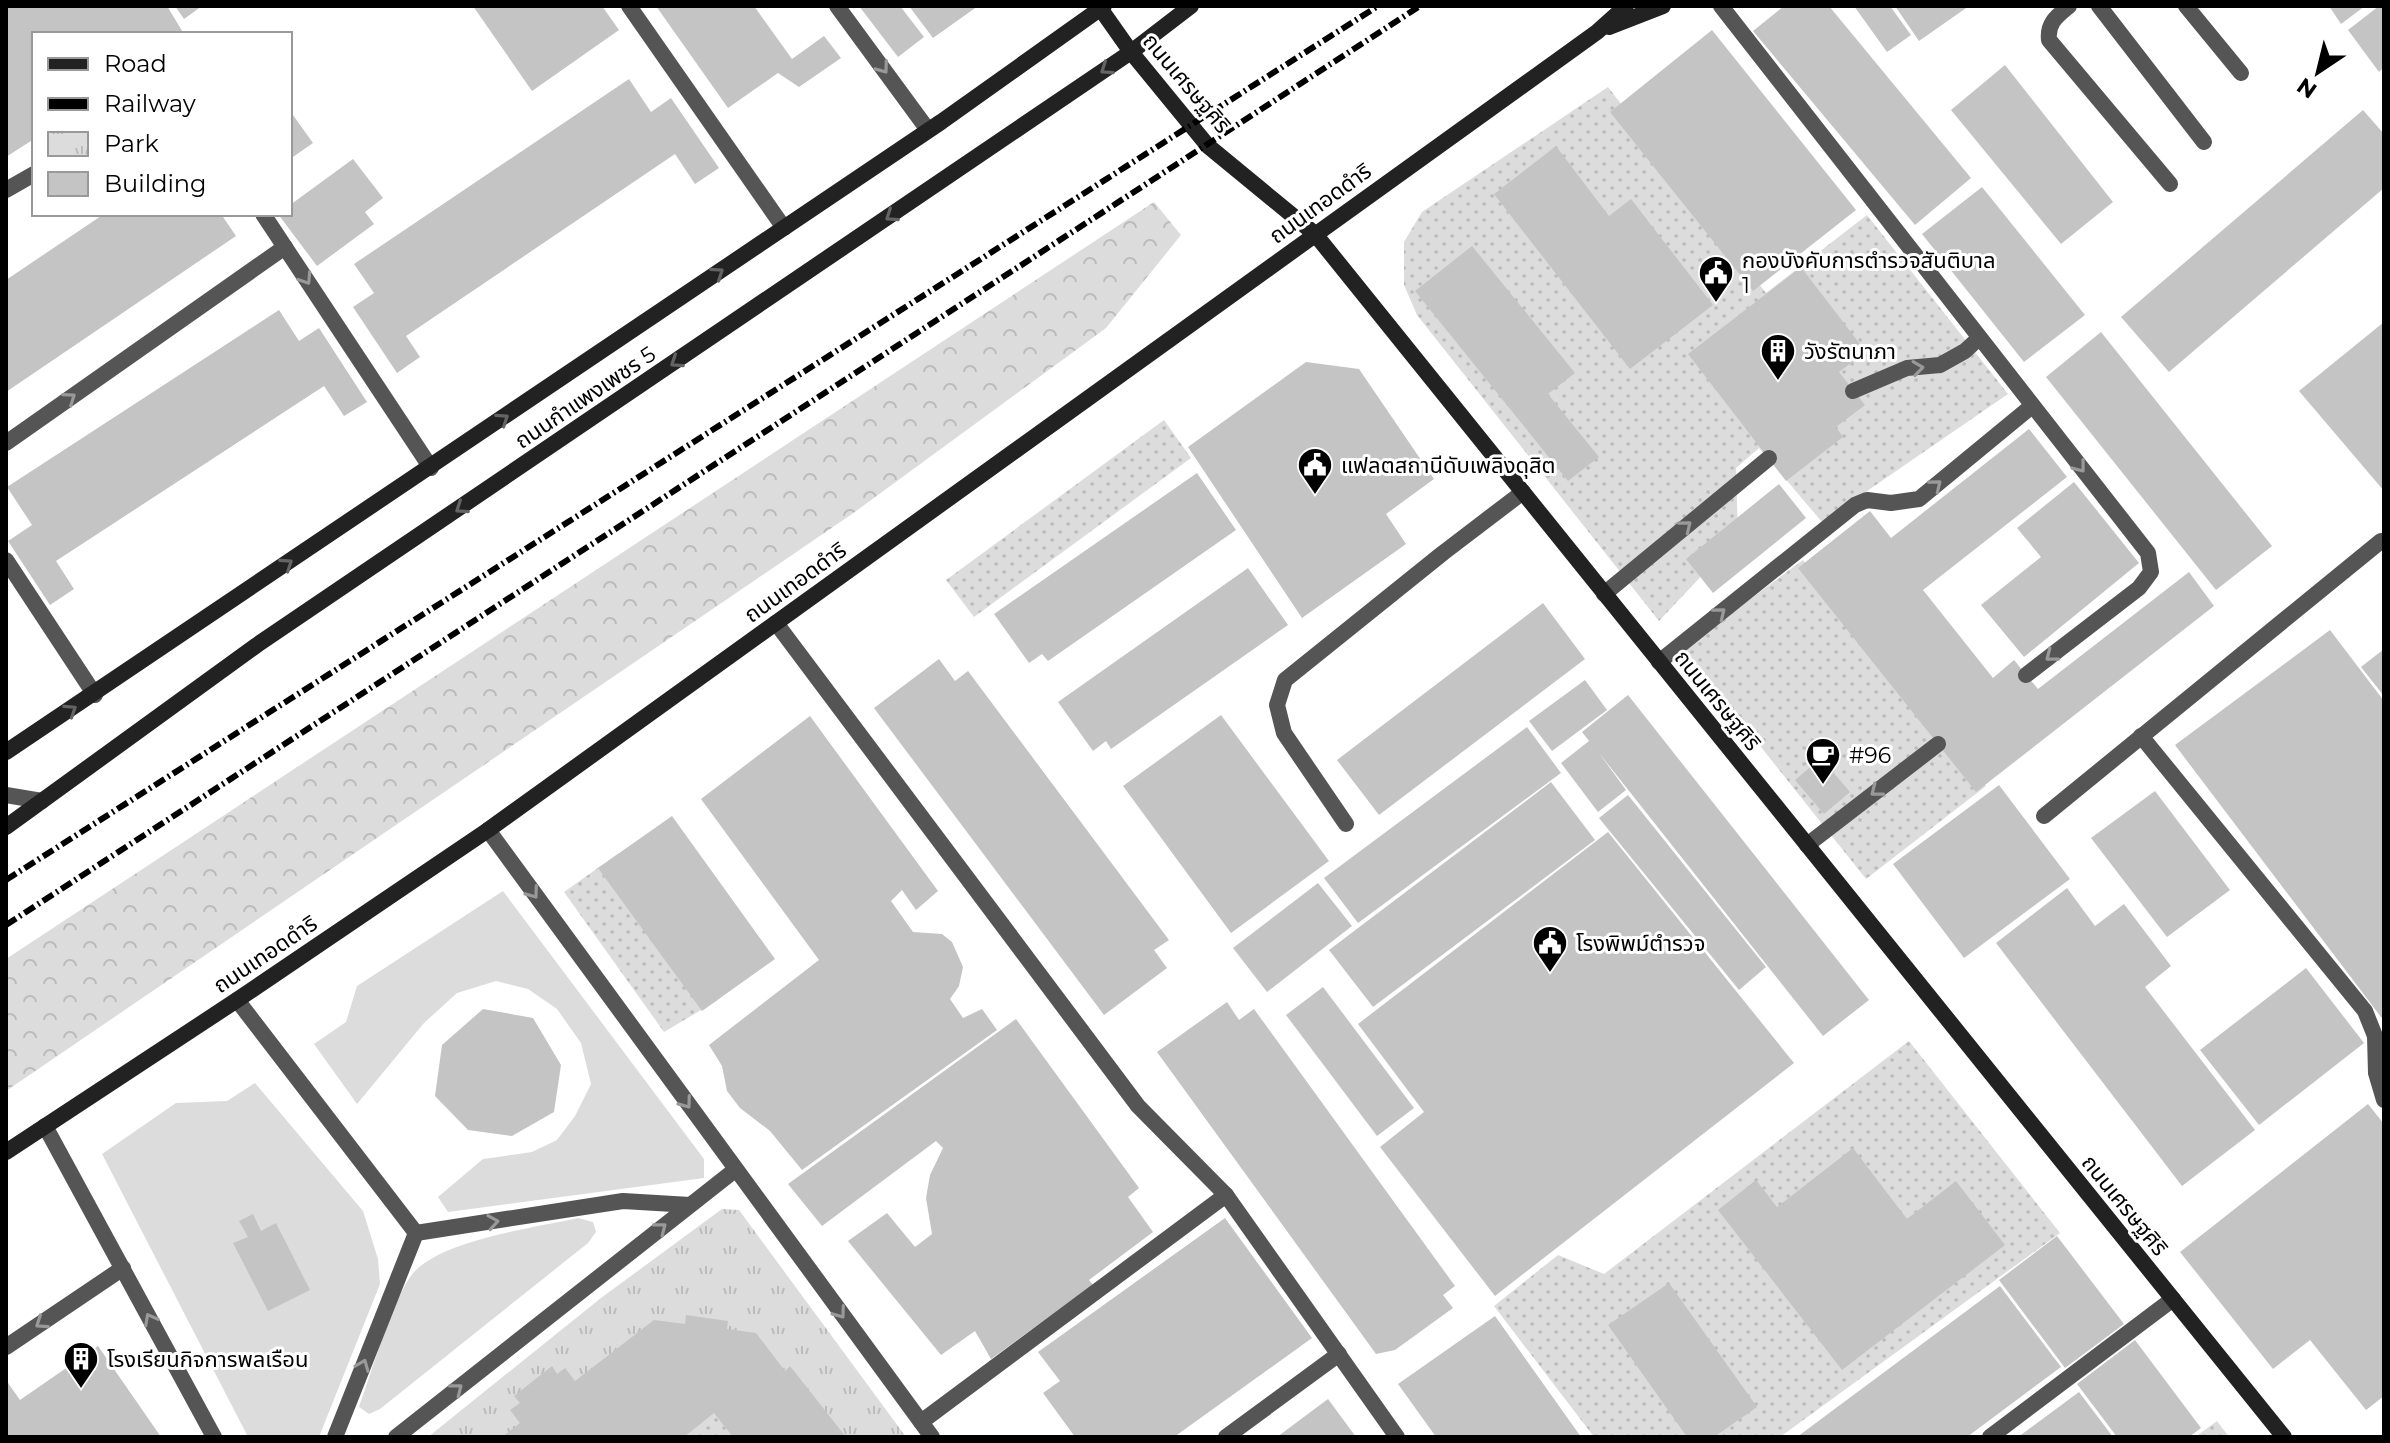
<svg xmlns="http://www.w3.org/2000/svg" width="2390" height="1443" font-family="Montserrat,'Noto Sans Thai',sans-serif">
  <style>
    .grass { fill: #dcdcdc }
    .forest { fill: url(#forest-crowns) }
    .park { fill: url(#park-tufts) }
    .garden { fill: url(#garden-dots) }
    .building { fill: #c4c4c4 }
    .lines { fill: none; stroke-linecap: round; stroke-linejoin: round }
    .lane { stroke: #555; stroke-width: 16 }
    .street { stroke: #555; stroke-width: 16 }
    .secondary { stroke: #222; stroke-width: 16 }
    .rail { stroke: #000; stroke-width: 6; stroke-dasharray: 12 4 2 4; stroke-linecap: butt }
    .oneway { stroke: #999 }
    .oneway2 { stroke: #646464 }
    .labels { text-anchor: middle; stroke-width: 6; stroke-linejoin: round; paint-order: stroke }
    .street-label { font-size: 22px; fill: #000; stroke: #fff }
    .poi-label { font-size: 22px; fill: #000; stroke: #fff; text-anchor: start }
  </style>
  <defs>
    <pattern id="forest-crowns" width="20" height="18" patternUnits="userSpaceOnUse" patternTransform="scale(2)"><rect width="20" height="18" fill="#dcdcdc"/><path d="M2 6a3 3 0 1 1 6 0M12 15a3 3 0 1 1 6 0" fill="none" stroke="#bbb"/></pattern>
    <pattern id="park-tufts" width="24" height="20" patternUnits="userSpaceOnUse" patternTransform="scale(2)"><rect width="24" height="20" fill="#dcdcdc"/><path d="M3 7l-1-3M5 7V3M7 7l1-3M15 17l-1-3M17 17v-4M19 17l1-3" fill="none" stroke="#bbb"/></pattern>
    <pattern id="garden-dots" width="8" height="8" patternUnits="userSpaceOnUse" patternTransform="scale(2)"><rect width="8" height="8" fill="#dcdcdc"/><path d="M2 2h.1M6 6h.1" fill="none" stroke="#bbb" stroke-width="1.8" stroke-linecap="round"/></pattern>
  </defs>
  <rect width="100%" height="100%" fill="#fff"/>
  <!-- grass -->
  <g class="grass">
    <path d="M 503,891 L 704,1159 L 704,1178 L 448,1212 L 438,1197 L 483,1159 L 532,1152 L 557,1140 L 575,1116 L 591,1084 L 581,1043 L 557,1009 L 528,989 L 496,981 L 457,993 L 424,1023 L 357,1104 L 314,1044 L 346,1022 L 357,986 Z"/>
    <path d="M 255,1083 L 363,1211 L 378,1259 L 380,1284 L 319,1437 L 248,1437 L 102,1154 L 176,1103 L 227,1101 Z"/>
    <path d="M 578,1218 L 593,1222 L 596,1232 L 588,1243 L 380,1409 L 369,1414 L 359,1407 C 371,1375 394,1293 415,1271 C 446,1239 534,1228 578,1218 Z"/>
  </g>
  <!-- forest -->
  <path class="forest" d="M 1154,202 L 1181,235 L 1106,328 L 852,514 L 6,1091 L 6,959 Z"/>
  <!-- park -->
  <path class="park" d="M 722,1209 L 739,1210 L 906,1437 L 428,1437 L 601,1298 Z"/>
  <!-- garden -->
  <g class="garden">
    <path d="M 1608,87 L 1766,293 L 1867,215 L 2008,394 L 1822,522 L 1759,448 L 1736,468 L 1738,537 L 1659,621 L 1417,315 L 1404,285 L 1404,242 L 1422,212 Z"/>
    <path d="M 1164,420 L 1191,458 L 974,617 L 946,580 Z"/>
    <path d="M 1803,560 L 1986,786 L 1866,879 L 1683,649 Z"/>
    <path d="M 619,853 L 718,1000 L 664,1032 L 564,892 Z"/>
    <path d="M 1909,1041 L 2060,1233 L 1780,1437 L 1594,1437 L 1494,1306 L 1558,1255 L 1604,1274 Z"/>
    <path d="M 714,1413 L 733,1437 L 684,1437 Z"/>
    <path d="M 2217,1421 L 2229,1437 L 2195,1437 Z"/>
  </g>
  <!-- building -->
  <g class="building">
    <path d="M 6,6 L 167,6 L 184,34 L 34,34 L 34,139 L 6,157 Z"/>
    <path d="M 175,6 L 202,6 L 184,19 Z"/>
    <path d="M 473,6 L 602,6 L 619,30 L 532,91 Z"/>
    <path d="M 656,6 L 754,6 L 792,59 L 824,36 L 841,58 L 799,87 L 778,73 L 728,108 Z"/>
    <path d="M 859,6 L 900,6 L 924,37 L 898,57 Z"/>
    <path d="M 909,6 L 978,6 L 933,38 Z"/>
    <path d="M 1784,6 L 1829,6 L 1971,178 L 1915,225 L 1753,31 Z"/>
    <path d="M 1854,6 L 1890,6 L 1911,35 L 1887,52 Z"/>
    <path d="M 1895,6 L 1969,6 L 1919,41 Z"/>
    <path d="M 2329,6 L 2365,6 L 2341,24 Z"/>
    <path d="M 2379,6 L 2384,9 L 2384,67 L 2379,72 L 2348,30 Z"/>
    <path d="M 1712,30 L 1856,210 L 1753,291 L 1610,112 Z"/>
    <path d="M 2005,65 L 2113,202 L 2061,244 L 1951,110 Z"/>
    <path d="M 629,79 L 651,112 L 671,98 L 719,168 L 695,184 L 675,154 L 406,336 L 420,357 L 397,373 L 353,307 L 374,293 L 354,264 Z"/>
    <path d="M 2363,110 L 2384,134 L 2384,188 L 2169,372 L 2121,317 Z"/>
    <path d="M 290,111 L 313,143 L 290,159 Z"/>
    <path d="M 1556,146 L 1609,216 L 1631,199 L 1713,305 L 1630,369 L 1494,194 Z"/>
    <path d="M 353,159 L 383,198 L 365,212 L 374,224 L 317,266 L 278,214 L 290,214 L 290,205 Z"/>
    <path d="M 1982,187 L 2085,315 L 2024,362 L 1922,234 Z"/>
    <path d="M 104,214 L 221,214 L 236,236 L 6,392 L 6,280 Z"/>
    <path d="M 1472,246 L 1575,373 L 1548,394 L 1599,457 L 1568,481 L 1415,291 Z"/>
    <path d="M 1801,267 L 1866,352 L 1839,372 L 1865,405 L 1836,427 L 1843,437 L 1786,481 L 1688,354 Z"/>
    <path d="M 279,310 L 299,341 L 319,328 L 367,402 L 344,416 L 324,386 L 56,561 L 74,589 L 50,605 L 8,541 L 32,525 L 7,487 Z"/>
    <path d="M 2384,322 L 2384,491 L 2299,391 Z"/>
    <path d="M 2101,332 L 2272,546 L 2216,590 L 2046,377 Z"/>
    <path d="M 1306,362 L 1359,369 L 1434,479 L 1386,514 L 1406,544 L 1302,618 L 1188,447 Z"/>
    <path d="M 2029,429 L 2067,477 L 1923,590 L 1993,678 L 2014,660 L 2038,689 L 2189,572 L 2214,606 L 1976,792 L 1798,568 L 1870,511 L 1891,538 Z"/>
    <path d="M 1197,473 L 1236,530 L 1048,661 L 1042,654 L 1029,663 L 994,614 Z"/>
    <path d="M 2074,482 L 2139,563 L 2024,657 L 1981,605 L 2041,557 L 2017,528 Z"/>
    <path d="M 1779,484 L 1806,518 L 1713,593 L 1686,559 Z"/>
    <path d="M 1248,568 L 1288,625 L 1111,749 L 1106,741 L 1093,751 L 1058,702 Z"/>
    <path d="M 1543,603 L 1585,659 L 1379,815 L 1337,760 Z"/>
    <path d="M 2330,630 L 2384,701 L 2384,1021 L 2175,745 Z"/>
    <path d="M 2384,649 L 2384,696 L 2361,667 Z"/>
    <path d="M 939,659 L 955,681 L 968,671 L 1169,940 L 1154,950 L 1167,968 L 1104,1015 L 874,708 Z"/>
    <path d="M 1585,680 L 1607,710 L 1552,751 L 1529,721 Z"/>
    <path d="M 1628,695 L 1869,1000 L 1823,1036 L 1599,753 L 1626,790 L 1598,812 L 1561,763 L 1589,741 L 1582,732 Z"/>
    <path d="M 1221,715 L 1329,861 L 1231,933 L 1123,786 Z"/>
    <path d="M 810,716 L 938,891 L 916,910 L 902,890 L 891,901 L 913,932 L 942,934 L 952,942 L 963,967 L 959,986 L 950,999 L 963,1018 L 982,1009 L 997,1030 L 802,1170 L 770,1131 L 740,1108 L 727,1091 L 722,1066 L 709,1045 L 819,960 L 701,799 Z"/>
    <path d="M 1527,727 L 1561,773 L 1358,923 L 1324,878 Z"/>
    <path d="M 1821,758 L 1850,792 L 1824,814 L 1795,780 Z"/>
    <path d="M 1551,782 L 1595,840 L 1373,1007 L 1329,950 Z"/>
    <path d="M 1999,785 L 2070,879 L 1964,958 L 1893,864 Z"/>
    <path d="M 2155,791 L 2230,890 L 2167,937 L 2091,838 Z"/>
    <path d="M 1628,795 L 1766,967 L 1739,990 L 1599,818 Z"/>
    <path d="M 672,816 L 775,959 L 702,1011 L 598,868 Z"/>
    <path d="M 1608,832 L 1794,1063 L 1495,1296 L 1380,1147 L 1424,1112 L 1358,1024 Z"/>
    <path d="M 1318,883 L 1352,926 L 1267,992 L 1233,948 Z"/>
    <path d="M 2067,888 L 2095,926 L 2124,904 L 2171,966 L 2145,987 L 2255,1130 L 2182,1186 L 1996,943 Z"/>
    <path d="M 2306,968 L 2364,1043 L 2259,1125 L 2200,1050 Z"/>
    <path d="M 1323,987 L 1414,1108 L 1377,1136 L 1286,1015 Z"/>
    <path d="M 1227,1002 L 1239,1020 L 1254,1009 L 1455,1286 L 1443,1295 L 1453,1308 L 1395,1350 L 1376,1354 L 1157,1052 Z"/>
    <path d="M 483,1009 L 533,1018 L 561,1065 L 554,1112 L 512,1136 L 468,1130 L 435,1096 L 442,1045 Z"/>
    <path d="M 1016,1019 L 1139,1188 L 1128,1197 L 1153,1232 L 1089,1280 L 1093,1285 L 991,1359 L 975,1331 L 941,1355 L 848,1241 L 887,1213 L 915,1247 L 932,1234 L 926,1198 L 930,1175 L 943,1148 L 936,1141 L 822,1226 L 788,1184 Z"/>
    <path d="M 2368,1104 L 2384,1124 L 2384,1396 L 2366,1410 L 2310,1340 L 2273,1369 L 2180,1252 Z"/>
    <path d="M 1853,1148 L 1907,1219 L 1956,1181 L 2005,1245 L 1842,1370 L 1718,1210 L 1756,1180 L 1777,1207 Z"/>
    <path d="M 253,1214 L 261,1231 L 276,1223 L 310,1290 L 268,1311 L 233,1243 L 248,1237 L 239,1221 Z"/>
    <path d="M 1225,1218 L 1312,1338 L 1174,1437 L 1075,1437 L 1043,1393 L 1060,1381 L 1038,1352 Z"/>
    <path d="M 2057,1236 L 2124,1324 L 2065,1368 L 1999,1280 Z"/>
    <path d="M 1669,1283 L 1757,1407 L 1714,1437 L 1687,1437 L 1608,1325 Z"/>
    <path d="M 2000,1286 L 2061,1367 L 1967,1437 L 1797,1437 Z"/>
    <path d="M 686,1315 L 728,1321 L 727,1329 L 756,1333 L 785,1371 L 790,1366 L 846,1437 L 733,1437 L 714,1413 L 684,1437 L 502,1437 L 520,1423 L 510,1410 L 520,1403 L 514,1396 L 552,1366 L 557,1374 L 565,1368 L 575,1381 L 654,1320 L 685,1324 Z"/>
    <path d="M 1495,1316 L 1581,1437 L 1436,1437 L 1398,1384 Z"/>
    <path d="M 2135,1340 L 2201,1428 L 2189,1437 L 2117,1437 L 2077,1384 Z"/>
    <path d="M 98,1346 L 161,1437 L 6,1437 L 6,1380 L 20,1400 Z"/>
    <path d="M 2079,1392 L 2113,1437 L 2018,1437 Z"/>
    <path d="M 1328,1399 L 1356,1437 L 1277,1437 Z"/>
  </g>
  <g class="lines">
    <!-- lane -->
    <g class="lane">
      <path d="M 629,6 L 784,228"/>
      <path d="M 837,6 L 928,130"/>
      <path d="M 1721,6 L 2148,553 L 2151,572 L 2139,588 L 2026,675"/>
      <path d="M 2069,6 C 2057,16 2047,23 2049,40 L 2170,184"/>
      <path d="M 2099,6 L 2204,142"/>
      <path d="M 2186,6 L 2241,73"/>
      <path d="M 6,190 L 34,174"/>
      <path d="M 263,214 L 431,468"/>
      <path d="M 1853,391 L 1907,368 L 1940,365 L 1965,351 L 1979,338"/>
      <path d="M 6,443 L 285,247"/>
      <path d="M 6,560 L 95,695"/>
      <path d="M 1604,594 L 1769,458"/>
      <path d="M 776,623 L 1138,1106 L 1226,1195 L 1397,1437"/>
      <path d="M 1659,662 L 1855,505 L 1867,500 L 1891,503 L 1919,499 L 2032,406"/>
      <path d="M 2141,736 L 2365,1011 L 2375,1036 L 2376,1073 L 2384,1100"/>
      <path d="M 2044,816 L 2381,541"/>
      <path d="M 1346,824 L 1284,733 L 1277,705 L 1285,680 L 1443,553 L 1523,492"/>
      <path d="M 488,830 L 932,1437"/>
      <path d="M 1807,845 L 1938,744"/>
      <path d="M 237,1000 L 416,1233"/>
      <path d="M 45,1126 L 214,1437"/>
      <path d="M 416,1233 L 623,1201 L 690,1205"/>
      <path d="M 6,1347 L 123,1268"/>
      <path d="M 921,1422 L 1226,1195"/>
      <path d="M 335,1437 L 416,1233"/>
      <path d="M 396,1437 L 735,1170"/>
      <path d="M 1226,1437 L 1339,1354"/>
    </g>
    <!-- street -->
    <g class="street">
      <path d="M 6,795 L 42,801"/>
      <path d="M 1990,1437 L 2173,1299"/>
    </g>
    <!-- secondary -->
    <g class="secondary">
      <path d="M 1100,8 L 1131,52 L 1208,146 L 1315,234 L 2284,1437"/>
      <path d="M 1609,27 L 1663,6"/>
      <path d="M 6,752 L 941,122 L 1104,6"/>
      <path d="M 6,827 L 257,645 L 1131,52 L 1191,6"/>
      <path d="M 6,1152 L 237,1000 L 488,830 L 1597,32 L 1626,6"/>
    </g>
    <!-- rail -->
    <g class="rail">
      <path d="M 6,880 L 1378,6"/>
      <path d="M 6,925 L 1420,6"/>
    </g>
  </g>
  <!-- one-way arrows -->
  <defs><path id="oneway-chevron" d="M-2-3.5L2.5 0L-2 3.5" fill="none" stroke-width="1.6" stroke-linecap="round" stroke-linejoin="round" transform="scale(2)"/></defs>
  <g class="oneway">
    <use href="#oneway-chevron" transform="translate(883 68) rotate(54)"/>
    <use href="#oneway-chevron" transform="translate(306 279) rotate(57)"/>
    <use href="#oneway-chevron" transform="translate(1918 368) rotate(-8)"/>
    <use href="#oneway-chevron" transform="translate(70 398) rotate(-35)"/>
    <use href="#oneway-chevron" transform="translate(2080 467) rotate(52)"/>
    <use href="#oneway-chevron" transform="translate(1936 485) rotate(-39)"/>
    <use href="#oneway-chevron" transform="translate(1686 526) rotate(-39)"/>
    <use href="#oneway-chevron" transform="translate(1720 613) rotate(-39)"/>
    <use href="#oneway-chevron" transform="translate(2051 656) rotate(142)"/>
    <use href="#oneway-chevron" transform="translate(1876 791) rotate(142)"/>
    <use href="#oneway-chevron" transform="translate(533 893) rotate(54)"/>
    <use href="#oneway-chevron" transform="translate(686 1103) rotate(54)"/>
    <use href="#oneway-chevron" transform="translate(493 1222) rotate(-9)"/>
    <use href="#oneway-chevron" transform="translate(661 1228) rotate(-38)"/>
    <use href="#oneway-chevron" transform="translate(840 1313) rotate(54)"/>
    <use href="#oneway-chevron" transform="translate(150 1319) rotate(-118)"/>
    <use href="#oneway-chevron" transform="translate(41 1323) rotate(146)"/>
    <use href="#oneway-chevron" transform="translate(363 1365) rotate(-68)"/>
    <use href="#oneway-chevron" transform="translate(457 1389) rotate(-38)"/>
  </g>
  <g class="oneway2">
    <use href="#oneway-chevron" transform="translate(1106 69) rotate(146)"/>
    <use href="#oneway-chevron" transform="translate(891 216) rotate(146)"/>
    <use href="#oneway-chevron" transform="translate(718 273) rotate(-34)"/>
    <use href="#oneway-chevron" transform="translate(676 362) rotate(146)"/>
    <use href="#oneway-chevron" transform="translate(503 419) rotate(-34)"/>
    <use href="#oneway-chevron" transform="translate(461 508) rotate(146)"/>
    <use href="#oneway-chevron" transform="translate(287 564) rotate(-34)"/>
    <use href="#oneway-chevron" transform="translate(71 710) rotate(-33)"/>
  </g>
  <!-- icons -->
  <defs>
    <symbol id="civic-pin" viewBox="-11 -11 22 30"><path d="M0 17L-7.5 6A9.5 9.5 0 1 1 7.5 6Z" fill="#000" stroke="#fff"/><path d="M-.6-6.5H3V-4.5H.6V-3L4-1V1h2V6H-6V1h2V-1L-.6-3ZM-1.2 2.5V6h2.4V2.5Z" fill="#fff"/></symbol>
    <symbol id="building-pin" viewBox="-11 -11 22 30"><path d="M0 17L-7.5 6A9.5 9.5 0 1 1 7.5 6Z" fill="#000" stroke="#fff"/><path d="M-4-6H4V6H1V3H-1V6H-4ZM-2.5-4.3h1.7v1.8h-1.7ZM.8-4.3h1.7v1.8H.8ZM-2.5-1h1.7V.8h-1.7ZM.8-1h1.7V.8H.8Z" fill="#fff"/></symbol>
    <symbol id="cafe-pin" viewBox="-11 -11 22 30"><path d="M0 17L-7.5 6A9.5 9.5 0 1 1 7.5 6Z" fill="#000" stroke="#fff"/><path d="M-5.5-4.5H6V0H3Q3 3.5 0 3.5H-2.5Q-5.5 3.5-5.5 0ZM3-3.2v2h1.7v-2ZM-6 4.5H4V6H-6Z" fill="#fff"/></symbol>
  </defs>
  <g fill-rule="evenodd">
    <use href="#civic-pin" x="1696" y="253" width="40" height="54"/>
    <use href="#building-pin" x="1758" y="331" width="40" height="54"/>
    <use href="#civic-pin" x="1295" y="445" width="40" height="54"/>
    <use href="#cafe-pin" x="1803" y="735" width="40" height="54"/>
    <use href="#civic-pin" x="1530" y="923" width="40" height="54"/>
    <use href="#building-pin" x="61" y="1339" width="40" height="54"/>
  </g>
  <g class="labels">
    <!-- street labels -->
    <g class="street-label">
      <text transform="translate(1187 83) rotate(50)" y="8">ถนนเศรษฐศิริ</text>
      <text transform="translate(1320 203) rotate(-36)" y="8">ถนนเทอดดำริ</text>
      <text transform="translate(585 397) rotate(-34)" y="8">ถนนกำแพงเพชร 5</text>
      <text transform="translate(795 582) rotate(-36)" y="8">ถนนเทอดดำริ</text>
      <text transform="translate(1718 700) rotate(51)" y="8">ถนนเศรษฐศิริ</text>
      <text transform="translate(265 954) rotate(-34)" y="8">ถนนเทอดดำริ</text>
      <text transform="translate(2125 1205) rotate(51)" y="8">ถนนเศรษฐศิริ</text>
    </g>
    <!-- poi labels -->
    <g class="poi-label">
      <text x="1742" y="268">กองบังคับการตำรวจสันติบาล<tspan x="1742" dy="25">1</tspan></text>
      <text x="1804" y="359">วังรัตนาภา</text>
      <text x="1341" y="473">แฟลตสถานีดับเพลิงดุสิต</text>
      <text x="1849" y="763">#96</text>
      <text x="1576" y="951">โรงพิพม์ตำรวจ</text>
      <text x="107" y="1367">โรงเรียนกิจการพลเรือน</text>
    </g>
  </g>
  <!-- border -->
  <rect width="2390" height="1443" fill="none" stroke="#000000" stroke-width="16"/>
  <!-- legend -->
  <rect x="32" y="32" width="260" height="184" fill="#ffffff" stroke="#999999" stroke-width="2"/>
  <rect x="48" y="58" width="40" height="12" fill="#222222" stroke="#999999" stroke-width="2"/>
  <text x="104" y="72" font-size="24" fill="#000000">Road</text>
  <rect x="48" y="98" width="40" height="12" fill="#000000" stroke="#999999" stroke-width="2"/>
  <text x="104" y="112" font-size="24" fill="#000000">Railway</text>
  <rect x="48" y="132" width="40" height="24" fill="url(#park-tufts)" stroke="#999999" stroke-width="2"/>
  <text x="104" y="152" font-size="24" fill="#000000">Park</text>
  <rect x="48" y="172" width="40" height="24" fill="#c4c4c4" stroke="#999999" stroke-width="2"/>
  <text x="104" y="192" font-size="24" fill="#000000">Building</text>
  <!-- north arrow -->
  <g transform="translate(2318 72) rotate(215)" stroke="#ffffff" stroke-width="6" paint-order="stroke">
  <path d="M0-6L14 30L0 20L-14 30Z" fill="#000000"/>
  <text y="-12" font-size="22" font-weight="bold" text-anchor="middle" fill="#000000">N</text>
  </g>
</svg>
